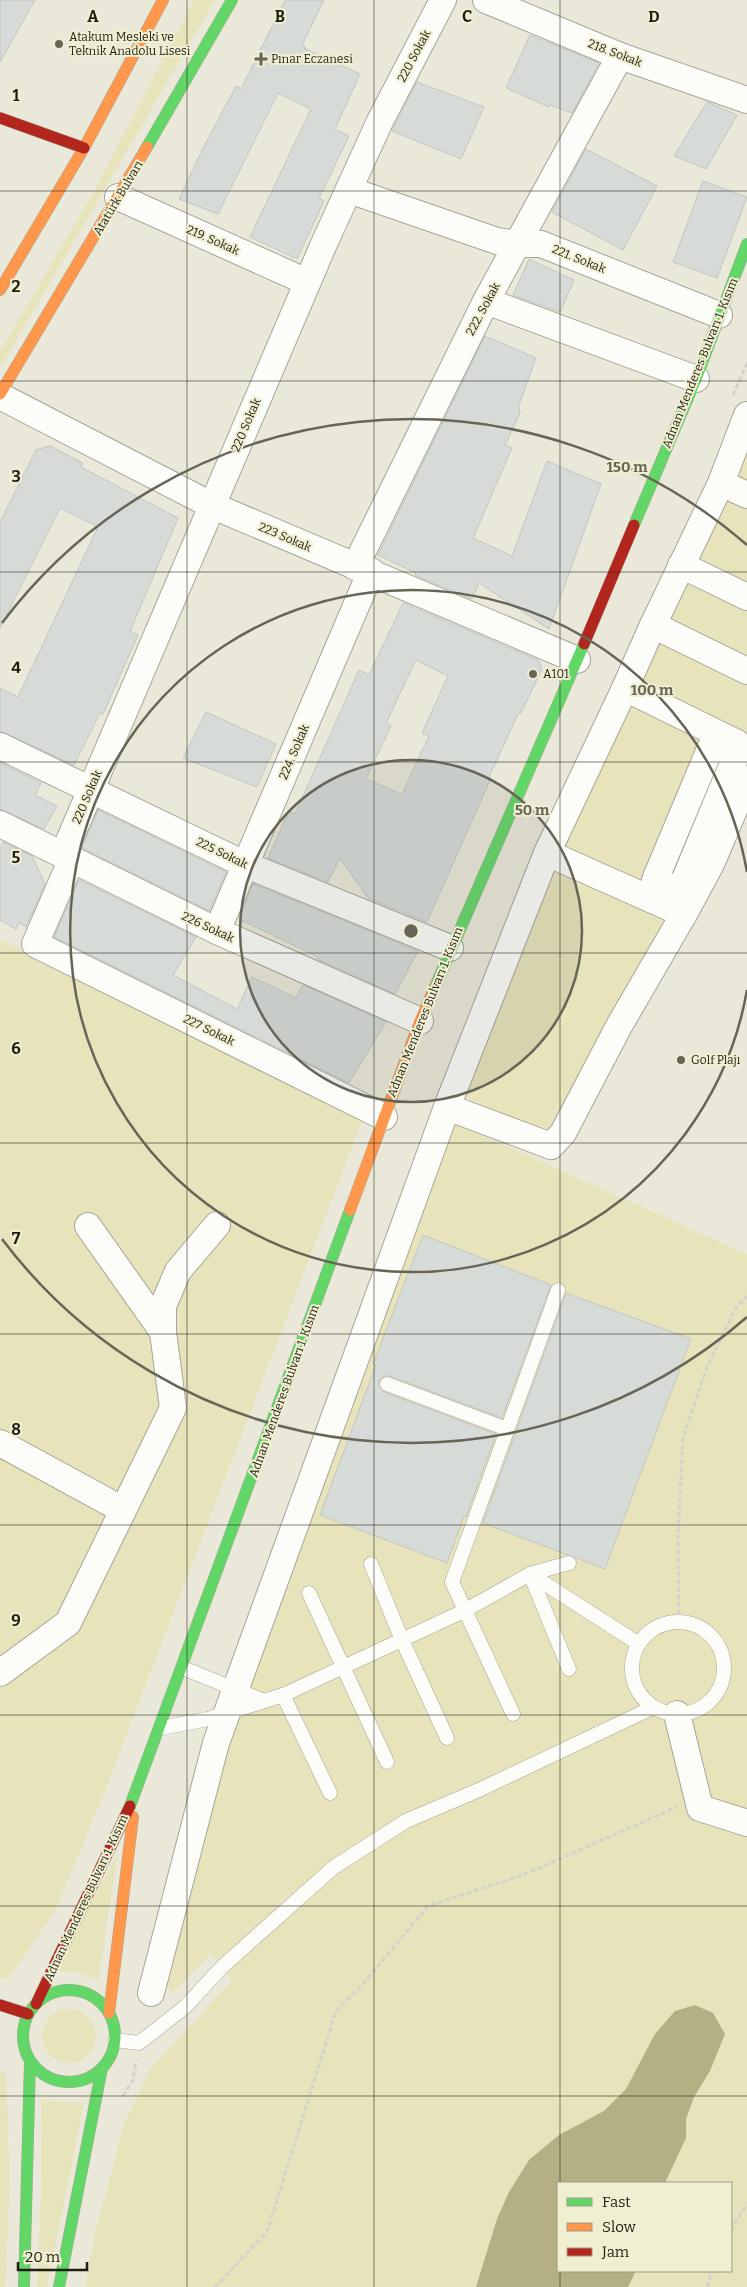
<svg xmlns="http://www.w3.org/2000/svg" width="747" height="2287" font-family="Bitter,serif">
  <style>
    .green { fill: #e7e3bb; fill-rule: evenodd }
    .water { fill: #b4b083 }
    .building { fill: #d7dbd8; stroke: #c2c5c2; fill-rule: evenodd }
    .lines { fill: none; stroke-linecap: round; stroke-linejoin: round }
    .lane-casing { stroke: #a6a599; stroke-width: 15 }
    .street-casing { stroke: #a6a599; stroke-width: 28 }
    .fast-casing { stroke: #a6a599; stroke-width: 12 }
    .slow-casing { stroke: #a6a599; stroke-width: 12 }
    .jam-casing { stroke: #a6a599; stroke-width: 12 }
    .path { stroke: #d3d3ce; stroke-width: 3; stroke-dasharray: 5 2.5; stroke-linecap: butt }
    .lane { stroke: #fcfcf9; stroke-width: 14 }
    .street { stroke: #fcfcf9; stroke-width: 26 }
    .fast { stroke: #63d668; stroke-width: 11 }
    .slow { stroke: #ff974d; stroke-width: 11 }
    .jam { stroke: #b3261e; stroke-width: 11 }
    .grid { fill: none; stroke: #1f1e13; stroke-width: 1; stroke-opacity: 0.55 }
    .ring { fill: none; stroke: #666558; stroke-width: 2.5 }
    .poi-dot { fill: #666558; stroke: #f1efd2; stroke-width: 2 }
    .labels { text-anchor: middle; stroke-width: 4; stroke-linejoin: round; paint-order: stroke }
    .poi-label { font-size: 12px; fill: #1f1e13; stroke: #f1efd2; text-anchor: start }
    .street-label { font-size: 12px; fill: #1f1e13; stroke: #f1efd2 }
    .grid-label { font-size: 16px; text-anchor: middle; font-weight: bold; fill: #1f1e13; stroke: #f1efd2; stroke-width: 4; stroke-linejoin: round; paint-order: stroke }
    .centre { fill: #666558; stroke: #f1efd2; stroke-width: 2.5 }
    .ring-label { font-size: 15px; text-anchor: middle; font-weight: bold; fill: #666558; stroke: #f1efd2; stroke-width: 4; stroke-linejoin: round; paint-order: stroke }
  </style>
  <rect width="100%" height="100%" fill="#eae9d9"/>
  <!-- green -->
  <g class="green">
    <path d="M 194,0 L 215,0 L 0,368 L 0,352 L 92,195 Z"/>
    <path d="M 747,434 L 747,773 L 551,1141 L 461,1095 L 537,897 Z"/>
    <path d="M 0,940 L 362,1121 L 103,1796 L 55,1911 L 9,1978 L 0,1977 Z"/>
    <path d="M 455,1123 L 747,1254 L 747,2287 L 85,2287 L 95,2235 L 123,2126 L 150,2069 L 232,1981 L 211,1954 L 172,1993 L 164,1977 L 241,1701 ZM 558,2183 L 731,2183 L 731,2271 L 558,2271 Z"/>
    <path d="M 118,1852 L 98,1981 L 77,1972 L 55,1971 Z"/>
    <circle cx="69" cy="2036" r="27"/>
    <path d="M 0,2072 L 6,2074 L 10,2183 L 5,2287 L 0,2287 Z"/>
    <path d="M 42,2100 L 84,2103 L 47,2287 L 37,2287 L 41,2196 Z"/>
  </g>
  <!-- water -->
  <path class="water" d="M 695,2005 L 713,2013 L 725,2034 L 710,2071 L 694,2097 L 686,2119 L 686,2138 L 665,2183 L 558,2183 L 558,2271 L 636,2271 L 628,2287 L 476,2287 L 497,2219 L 509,2192 L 529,2160 L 559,2135 L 604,2111 L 626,2089 L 655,2034 L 675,2011 Z"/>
  <!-- building -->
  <g class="building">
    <path d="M 0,0 L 35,0 L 0,62 Z"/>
    <path d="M 285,0 L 324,0 L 302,45 L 305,46 L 304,48 L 360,74 L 335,129 L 349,136 L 319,198 L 324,201 L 297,259 L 250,237 L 311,109 L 278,93 L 218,214 L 179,199 L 201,152 L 236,86 L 241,89 Z"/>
    <path d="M 530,35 L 599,63 L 572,113 L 550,105 L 549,107 L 506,88 Z"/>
    <path d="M 417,82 L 484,107 L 461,159 L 392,131 Z"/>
    <path d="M 707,102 L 737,115 L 706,169 L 674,156 Z"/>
    <path d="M 586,149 L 657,186 L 623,250 L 552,212 Z"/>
    <path d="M 703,181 L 747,197 L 717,278 L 673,262 Z"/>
    <path d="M 529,259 L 574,280 L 560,312 L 513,295 Z"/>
    <path d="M 485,336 L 536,358 L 519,405 L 520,413 L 505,445 L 512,448 L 473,538 L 512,556 L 547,461 L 601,484 L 549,629 L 479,583 L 472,599 L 415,575 L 416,573 L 378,555 Z"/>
    <path d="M 50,446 L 83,463 L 81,467 L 178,518 L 130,631 L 138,635 L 103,714 L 100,713 L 74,765 L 0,731 L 0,688 L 18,697 L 98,527 L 60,508 L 0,628 L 0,522 L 36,450 Z"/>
    <path d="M 403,603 L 538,660 L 542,669 L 521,713 L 519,712 L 489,777 L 491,778 L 427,922 L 368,898 L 340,858 L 328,882 L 268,858 L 289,811 L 295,814 L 359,670 L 369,675 ZM 416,660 L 448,676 L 422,733 L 429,736 L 402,794 L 366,779 L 391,726 L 386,723 Z"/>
    <path d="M 206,712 L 276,744 L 257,787 L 183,758 Z"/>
    <path d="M 0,763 L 41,783 L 35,795 L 57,806 L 44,829 L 0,809 Z"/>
    <path d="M 98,810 L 226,872 L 209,911 L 82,848 Z"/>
    <path d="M 3,842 L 32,856 L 45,884 L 26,927 L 19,923 L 16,929 L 0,920 L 0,848 Z"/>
    <path d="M 79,880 L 196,937 L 173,975 L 237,1009 L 252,977 L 296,998 L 303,985 L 386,1022 L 349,1083 L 54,937 Z"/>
    <path d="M 253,884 L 418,951 L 395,994 L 317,959 L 318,957 L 239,919 Z"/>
    <path d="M 423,1235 L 551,1285 L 502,1418 L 390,1376 L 385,1376 L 379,1380 L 379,1386 L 384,1392 L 496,1434 L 466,1517 L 464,1516 L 447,1563 L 320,1515 L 376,1365 L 373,1364 Z"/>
    <path d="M 566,1293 L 691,1339 L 605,1569 L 483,1523 Z"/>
  </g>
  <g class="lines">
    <defs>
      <g id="lane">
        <path d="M 387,1384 L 507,1429"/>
        <path d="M 371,1564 L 402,1640 L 447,1738"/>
        <path d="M 309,1593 L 387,1762"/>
        <circle cx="678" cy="1668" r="46"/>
        <path d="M 183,1668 L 264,1701"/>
        <path d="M 569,1669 L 530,1574 L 569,1563"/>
        <path d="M 513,1714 L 452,1582 L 558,1290"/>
        <path d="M 161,1728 L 208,1719 L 283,1695"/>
        <path d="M 330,1793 L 283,1695 L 464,1611 L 530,1574 L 639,1644"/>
        <path d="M 115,2040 L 139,2043 L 185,2007 L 222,1967 L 334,1867 L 406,1821 L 481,1789 L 654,1707"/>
      </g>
      <g id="street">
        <path d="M 486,0 L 620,56 L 747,100"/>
        <path d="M 349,190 L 497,241 L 519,244 L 541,244 L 719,315"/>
        <path d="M 118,197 L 307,282"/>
        <path d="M 486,301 L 696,379"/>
        <path d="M 0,396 L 211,505 L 577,660"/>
        <path d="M 721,483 L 747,495"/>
        <path d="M 681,565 L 747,597"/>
        <path d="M 355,567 L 486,301 L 620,56"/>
        <path d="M 653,625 L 747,671"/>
        <path d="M 625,688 L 737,743"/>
        <path d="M 712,744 L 736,756 L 680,891 L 655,880 Z"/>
        <path d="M 0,746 L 246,865 L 450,948"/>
        <path d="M 0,824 L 217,931 L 420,1021"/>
        <path d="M 547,853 L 684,914"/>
        <path d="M 63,855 L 323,246 L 380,121 L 443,0"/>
        <path d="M 71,861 L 35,944 L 384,1117"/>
        <path d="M 217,931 L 371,571"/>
        <path d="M 447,1107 L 551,1146 L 563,1133 L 619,1026 L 684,914 L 712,862 L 747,779"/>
        <path d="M 88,1226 L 163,1332"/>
        <path d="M 0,1443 L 123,1510"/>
        <path d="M 0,1673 L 68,1623 L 173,1408 L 163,1332 L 163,1306 L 178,1271 L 217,1225"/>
        <path d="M 677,1714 L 700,1808 L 747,1823"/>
        <path d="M 151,1993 L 216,1743 L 447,1107 L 547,853 L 625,688 L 653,625 L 721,483 L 747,415"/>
      </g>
      <g id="fast">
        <path d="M 147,147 L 232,0"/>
        <path d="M 634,525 L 696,379 L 747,244"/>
        <path d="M 435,987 L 584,644"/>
        <path d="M 130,1806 L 350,1210"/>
        <circle cx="69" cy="2036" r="46"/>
        <path d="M 24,2287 L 30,2061"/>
        <path d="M 59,2287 L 102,2068"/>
      </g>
      <g id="slow">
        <path d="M 0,290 L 84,148 L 163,0"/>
        <path d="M 0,394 L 147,147"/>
        <path d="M 350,1210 L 420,1021 L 435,987"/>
        <path d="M 109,2013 L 133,1817"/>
      </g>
      <g id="jam">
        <path d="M 0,118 L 84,148"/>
        <path d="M 584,644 L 634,525"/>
        <path d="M 36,2004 L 130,1806"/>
        <path d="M 0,2005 L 28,2014"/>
      </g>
    </defs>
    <!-- lane casing -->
    <use href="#lane" class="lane-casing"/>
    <!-- street casing -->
    <use href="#street" class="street-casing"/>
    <!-- fast casing -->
    <use href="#fast" class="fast-casing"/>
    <!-- slow casing -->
    <use href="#slow" class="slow-casing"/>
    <!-- jam casing -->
    <use href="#jam" class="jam-casing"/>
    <!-- path -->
    <g class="path">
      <path d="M 733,395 L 747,363"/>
      <path d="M 679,1622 L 678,1536 L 683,1438 L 707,1367 L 736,1308 L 747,1296"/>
      <path d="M 123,2096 L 133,2080 L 136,2060"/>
      <path d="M 731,2230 L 747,2203"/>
      <path d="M 215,2287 L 267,2232 L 336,2011 L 363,1984 L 428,1906 L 523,1875 L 677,1807"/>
      <path d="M 707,2287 L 712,2271"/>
    </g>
    <!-- lane -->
    <use href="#lane" class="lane"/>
    <!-- street -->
    <use href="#street" class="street"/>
    <!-- fast -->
    <use href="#fast" class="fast"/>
    <!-- slow -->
    <use href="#slow" class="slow"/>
    <!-- jam -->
    <use href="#jam" class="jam"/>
  </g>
  <!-- grid -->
  <path class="grid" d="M 187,0 L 187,2287M 374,0 L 374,2287M 560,0 L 560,2183M 0,191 L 747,191M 0,381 L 747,381M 0,572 L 747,572M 0,762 L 747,762M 0,953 L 747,953M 0,1143 L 747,1143M 0,1334 L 747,1334M 0,1525 L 747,1525M 0,1715 L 747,1715M 0,1906 L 747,1906M 0,2096 L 747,2096M 560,2271 L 560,2287"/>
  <!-- distance rings -->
  <circle cx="411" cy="931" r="171" fill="#666558" fill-opacity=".12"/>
  <g class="ring">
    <circle cx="411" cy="931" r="171"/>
    <path d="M747 990A341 341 0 1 1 747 872"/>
    <path d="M747 1317A512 512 0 0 1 2 1239M2 623A512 512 0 0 1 747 545"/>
  </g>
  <!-- markers -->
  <g class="poi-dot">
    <circle cx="59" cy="44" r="5"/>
    <path d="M258.5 51.5h5v5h5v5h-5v5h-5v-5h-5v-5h5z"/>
    <circle cx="533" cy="674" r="5"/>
    <circle cx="681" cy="1060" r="5"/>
  </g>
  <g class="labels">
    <!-- poi labels -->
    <g class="poi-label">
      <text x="69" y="41">Atakum Mesleki ve<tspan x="69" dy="14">Teknik Anadolu Lisesi</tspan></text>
      <text x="271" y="63">Pınar Eczanesi</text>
      <text x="543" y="678">A101</text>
      <text x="691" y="1064">Golf Plajı</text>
    </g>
    <!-- street labels -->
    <g class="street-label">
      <text transform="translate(615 53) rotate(21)" y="4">218. Sokak</text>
      <text transform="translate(414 56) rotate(-62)" y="4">220 Sokak</text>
      <text transform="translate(118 198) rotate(-59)" y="4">Atatürk Bulvarı</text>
      <text transform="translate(213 240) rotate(24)" y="4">219. Sokak</text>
      <text transform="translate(579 259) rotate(22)" y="4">221. Sokak</text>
      <text transform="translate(483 309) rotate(-62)" y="4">222. Sokak</text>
      <text transform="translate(700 363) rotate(-68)" y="4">Adnan Menderes Bulvarı 1. Kısım</text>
      <text transform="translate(246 425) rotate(-67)" y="4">220 Sokak</text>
      <text transform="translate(285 537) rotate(23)" y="4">223 Sokak</text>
      <text transform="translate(294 752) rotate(-67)" y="4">224. Sokak</text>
      <text transform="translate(87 797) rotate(-67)" y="4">220 Sokak</text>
      <text transform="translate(222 853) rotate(26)" y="4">225 Sokak</text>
      <text transform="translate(208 927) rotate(25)" y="4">226 Sokak</text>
      <text transform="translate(425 1012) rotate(-68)" y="4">Adnan Menderes Bulvarı 1. Kısım</text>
      <text transform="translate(209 1030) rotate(26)" y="4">227 Sokak</text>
      <text transform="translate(284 1391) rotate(-70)" y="4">Adnan Menderes Bulvarı 1. Kısım</text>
      <text transform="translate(86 1898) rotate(-65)" y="4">Adnan Menderes Bulvarı 1. Kısım</text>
    </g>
  </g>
  <g class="grid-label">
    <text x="93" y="22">A</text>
    <text x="280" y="22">B</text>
    <text x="467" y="22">C</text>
    <text x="654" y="22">D</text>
    <text x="16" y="101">1</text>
    <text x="16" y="292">2</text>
    <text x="16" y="482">3</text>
    <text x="16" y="673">4</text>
    <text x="16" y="863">5</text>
    <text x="16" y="1054">6</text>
    <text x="16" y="1244">7</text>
    <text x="16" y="1435">8</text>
    <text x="16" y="1626">9</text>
  </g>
  <circle cx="411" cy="931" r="8" class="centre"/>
  <g class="ring-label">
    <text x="627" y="472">150 m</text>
    <text x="652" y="695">100 m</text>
    <text x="532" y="815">50 m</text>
  </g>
  <!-- legend -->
  <rect x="557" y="2182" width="175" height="90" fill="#f1efd2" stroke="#9d9b86"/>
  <rect x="567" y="2198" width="25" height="8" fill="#63d668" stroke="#9d9b86"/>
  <text x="602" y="2207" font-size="15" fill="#1f1e13">Fast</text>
  <rect x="567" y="2223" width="25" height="8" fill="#ff974d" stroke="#9d9b86"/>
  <text x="602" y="2232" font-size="15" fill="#1f1e13">Slow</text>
  <rect x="567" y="2248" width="25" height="8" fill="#b3261e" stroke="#9d9b86"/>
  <text x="602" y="2257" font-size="15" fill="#1f1e13">Jam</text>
  <!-- scale -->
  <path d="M18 2262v8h69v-8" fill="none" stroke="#1f1e13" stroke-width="2.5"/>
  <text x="25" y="2262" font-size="15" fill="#1f1e13" stroke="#f1efd2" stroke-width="4" paint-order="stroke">20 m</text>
</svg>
